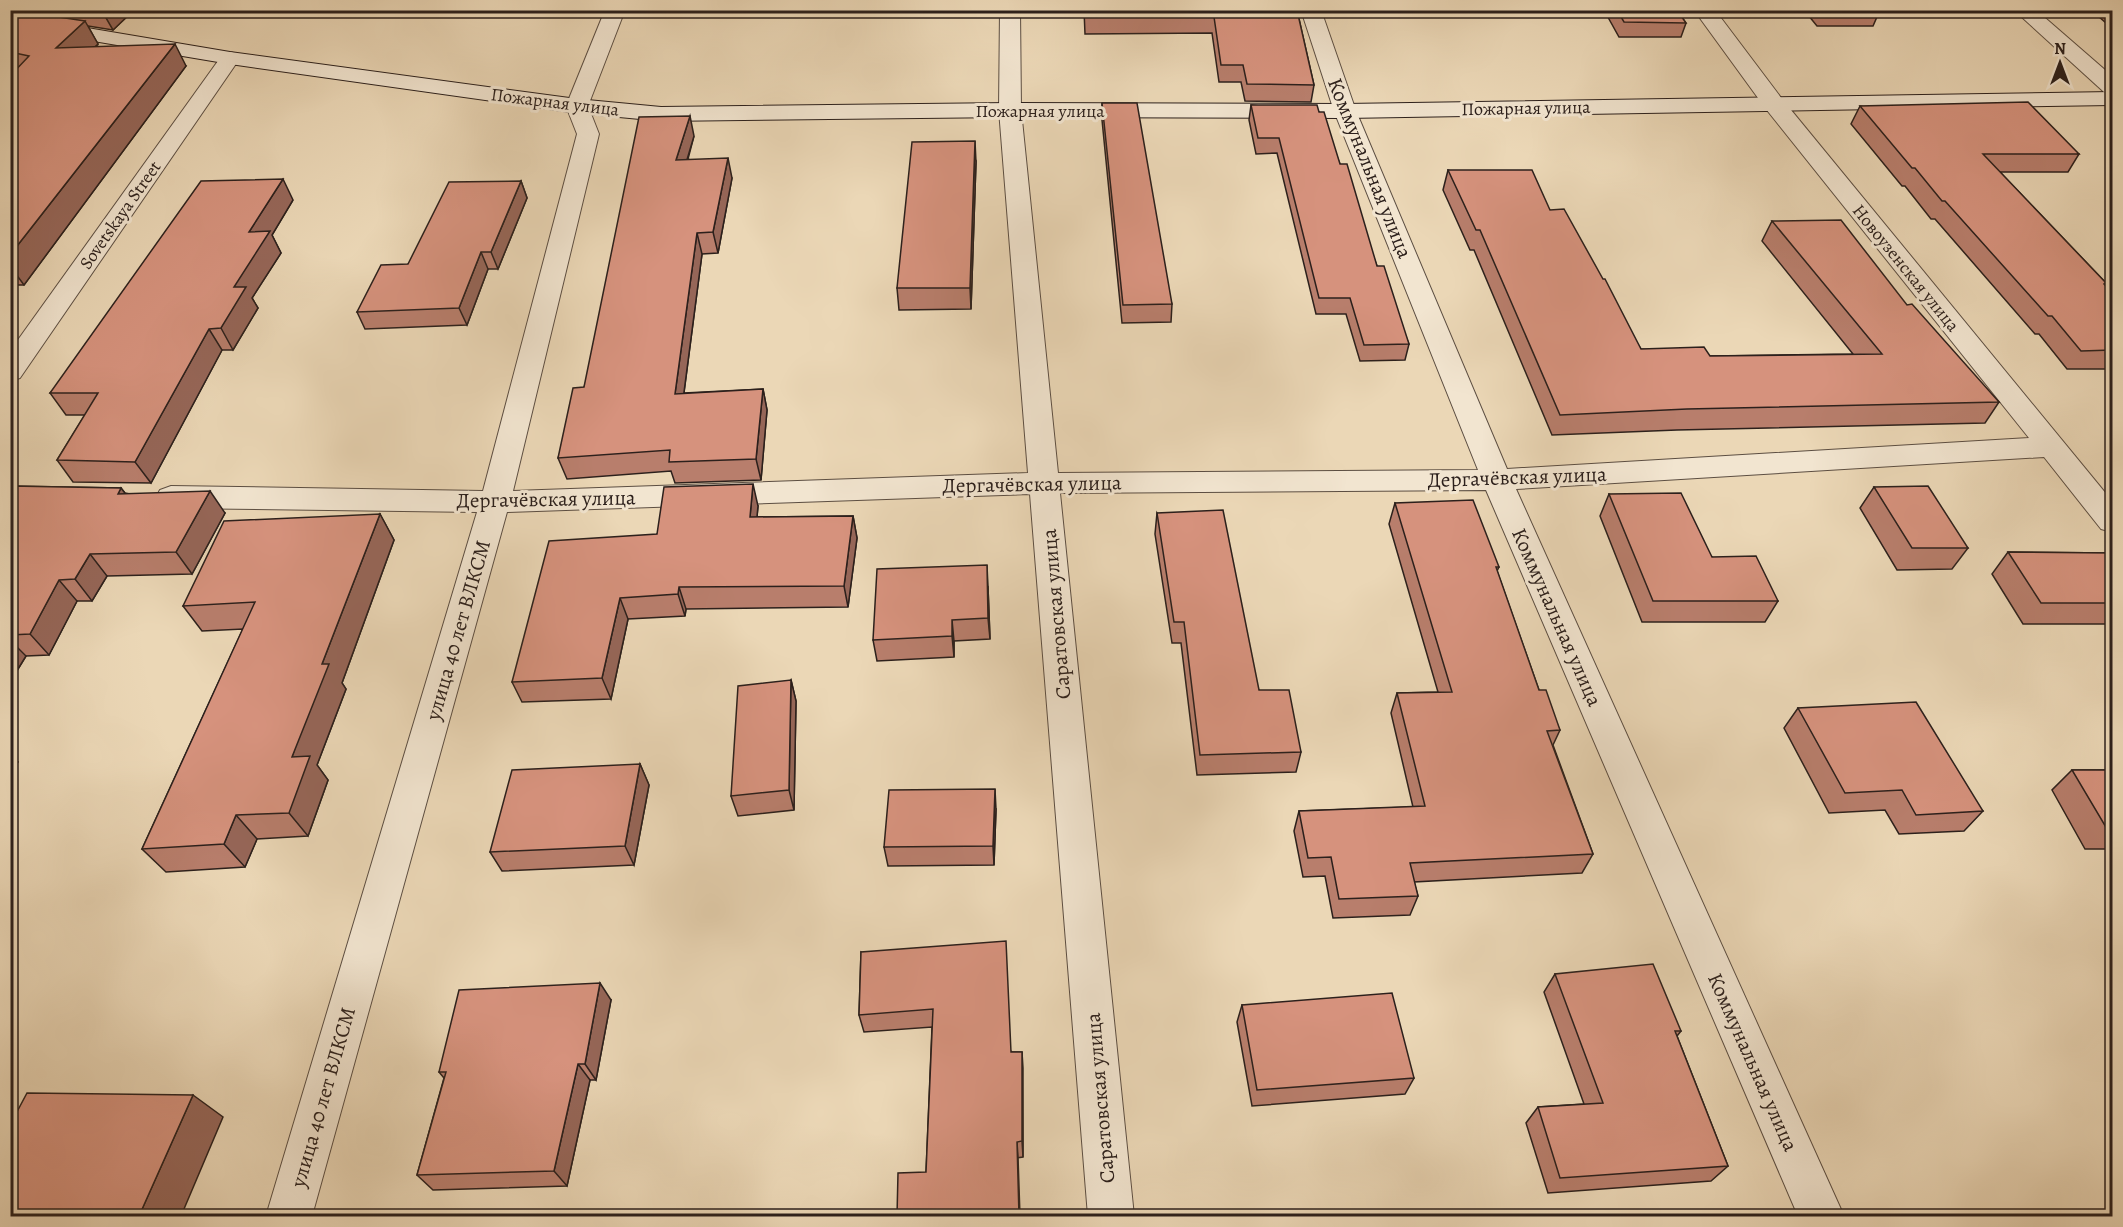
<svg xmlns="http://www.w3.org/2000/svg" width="2123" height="1227" font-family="Alegreya,serif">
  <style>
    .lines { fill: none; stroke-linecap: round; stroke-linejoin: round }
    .street-casing { stroke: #5c4e42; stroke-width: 2 }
    .secondary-casing { stroke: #2c201c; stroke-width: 2 }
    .street { fill: #f2e5d0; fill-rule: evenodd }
    .secondary { fill: #f2e5d0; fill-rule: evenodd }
    .wall { fill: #b87e6c; stroke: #2c201c; stroke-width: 1.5 }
    .shaded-wall { fill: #966658; stroke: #2c201c; stroke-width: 1.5 }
    .building { fill: #d6927d; stroke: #2c201c; stroke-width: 1.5 }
    .labels { text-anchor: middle; stroke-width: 6; stroke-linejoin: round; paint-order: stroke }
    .far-street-label { font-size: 18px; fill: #2c201c; stroke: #f2e5d0 }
    .street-label { font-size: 21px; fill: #2c201c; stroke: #f2e5d0 }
  </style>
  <rect width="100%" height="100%" fill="#ebd7b6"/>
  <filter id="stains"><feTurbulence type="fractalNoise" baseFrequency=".00333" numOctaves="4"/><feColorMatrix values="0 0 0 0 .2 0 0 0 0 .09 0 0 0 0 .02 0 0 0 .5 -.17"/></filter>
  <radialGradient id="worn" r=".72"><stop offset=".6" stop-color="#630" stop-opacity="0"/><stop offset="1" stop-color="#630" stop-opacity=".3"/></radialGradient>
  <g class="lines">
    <defs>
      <g id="street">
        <path d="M 605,10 L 625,10 L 588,106 L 599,134 L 513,491 L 1028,473 L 999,110 L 1000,10 L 1020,10 L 1021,110 L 1058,473 L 1478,470 L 1334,111 L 1301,10 L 1321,10 L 1356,111 L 1507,469 L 2029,438 L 1766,109 L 1694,10 L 1715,10 L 1782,99 L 2112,501 L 2112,532 L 2101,529 L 2044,457 L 1516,489 L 1844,1216 L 1798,1216 L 1486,490 L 1060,493 L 1134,1216 L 1088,1216 L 1030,494 L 507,512 L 312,1216 L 266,1216 L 477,512 L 171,508 L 160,504 L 156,497 L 160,490 L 171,486 L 483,491 L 577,134 L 566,106 Z"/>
        <path d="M 2014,10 L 2036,10 L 2112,76 L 2112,93 L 2104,92 Z"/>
        <path d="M 230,52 L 237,54 L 240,58 L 20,378 L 10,381 L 10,351 L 223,54 Z"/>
      </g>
      <path id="secondary" d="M 10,15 L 230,52 L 577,99 L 661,107 L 1010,103 L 1345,104 L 2112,92 L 2112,105 L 1345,118 L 1010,117 L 661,121 L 577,113 L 230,64 L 10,27 Z"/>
    </defs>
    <!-- street casing -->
    <use href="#street" class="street-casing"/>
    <!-- secondary casing -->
    <use href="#secondary" class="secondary-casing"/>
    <!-- street -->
    <use href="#street" class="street"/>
    <!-- secondary -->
    <use href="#secondary" class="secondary"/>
  </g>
  <!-- wall -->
  <g class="wall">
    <path d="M 57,10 L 134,10 L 113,30 L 88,26 L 98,44 L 96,46 L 186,66 L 24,285 L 10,285 L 10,76 L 14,72 L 10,71 L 10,20 L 61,18 Z"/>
    <path d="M 890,10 L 955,10 L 955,12 L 890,13 Z"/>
    <path d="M 1084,10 L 1297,10 L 1314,85 L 1311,102 L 1245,101 L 1241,82 L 1219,82 L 1212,33 L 1085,34 Z"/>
    <path d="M 1604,10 L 1677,10 L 1686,23 L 1681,37 L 1619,37 Z"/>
    <path d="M 1804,10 L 1880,10 L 1873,26 L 1817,26 Z"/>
    <path d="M 2091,10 L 2112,10 L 2112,28 Z"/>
    <path d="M 1102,103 L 1172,304 L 1171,322 L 1122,323 L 1102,120 Z"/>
    <path d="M 1251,105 L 1319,112 L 1340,164 L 1377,266 L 1409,344 L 1405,360 L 1360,361 L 1346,314 L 1316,314 L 1277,153 L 1256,154 L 1249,120 Z"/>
    <path d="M 1860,106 L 2079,154 L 2068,172 L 2000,172 L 2106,283 L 2105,285 L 2112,293 L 2112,369 L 2067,369 L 2039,334 L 2035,334 L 1935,219 L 1931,219 L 1905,186 L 1902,186 L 1851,124 Z"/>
    <path d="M 694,136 L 688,159 L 732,178 L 718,253 L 702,254 L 684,393 L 763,389 L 767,410 L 761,480 L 675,483 L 671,471 L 567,479 L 558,458 L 584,387 Z"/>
    <path d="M 976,162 L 971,309 L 899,310 L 897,288 Z"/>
    <path d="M 1448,170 L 1550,210 L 1641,349 L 1710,356 L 1853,354 L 1762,241 L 1772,221 L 1907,305 L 1999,402 L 1985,423 L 1677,430 L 1552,435 L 1474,250 L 1470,250 L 1443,190 Z"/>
    <path d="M 521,181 L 527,198 L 498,269 L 488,269 L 467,325 L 365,329 L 357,312 L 408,264 Z"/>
    <path d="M 293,200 L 272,235 L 281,253 L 252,298 L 258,308 L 233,350 L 222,350 L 151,483 L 73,482 L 57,460 L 85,415 L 66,415 L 50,393 Z"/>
    <path d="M 10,486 L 121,488 L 125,493 L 225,513 L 192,574 L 107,576 L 92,601 L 77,601 L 49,655 L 26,656 L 10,682 Z"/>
    <path d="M 1874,487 L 1968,548 L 1952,569 L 1897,570 L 1860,508 Z"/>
    <path d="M 1609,494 L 1712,557 L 1778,601 L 1765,622 L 1642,622 L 1600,516 Z"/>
    <path d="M 1395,503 L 1499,567 L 1497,571 L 1539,690 L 1560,730 L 1553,745 L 1593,854 L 1582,873 L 1414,882 L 1418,896 L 1410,915 L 1333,918 L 1325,876 L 1303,877 L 1294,831 L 1299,811 L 1413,807 L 1391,713 L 1397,693 L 1438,692 L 1389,524 Z"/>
    <path d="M 758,506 L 757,517 L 853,516 L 857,538 L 848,607 L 686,609 L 685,616 L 628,619 L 611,699 L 522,702 L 512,682 L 657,534 Z"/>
    <path d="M 1157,513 L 1259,690 L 1301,752 L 1296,772 L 1197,775 L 1181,643 L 1172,643 L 1155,534 Z"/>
    <path d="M 380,514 L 394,540 L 342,683 L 346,689 L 317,765 L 328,780 L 308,836 L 257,839 L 245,867 L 166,872 L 142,849 L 243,629 L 202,631 L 183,606 Z"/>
    <path d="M 2008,552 L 2112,553 L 2112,624 L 2023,624 L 1992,574 Z"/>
    <path d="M 988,587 L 990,639 L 954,641 L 954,657 L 877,661 L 873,640 Z"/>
    <path d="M 791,680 L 796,701 L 794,810 L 738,816 L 731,796 Z"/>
    <path d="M 1798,708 L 1983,811 L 1964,831 L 1899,834 L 1885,810 L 1829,813 L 1784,728 Z"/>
    <path d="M 640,764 L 649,785 L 634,865 L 502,871 L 490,852 Z"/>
    <path d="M 2072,770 L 2112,770 L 2112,849 L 2085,849 L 2052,790 Z"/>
    <path d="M 996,809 L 994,865 L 888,866 L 884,847 Z"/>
    <path d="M 861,952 L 1012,1052 L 1022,1052 L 1023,1157 L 926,1172 L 932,1027 L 864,1032 L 859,1015 Z"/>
    <path d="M 1555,974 L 1681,1031 L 1677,1036 L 1728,1166 L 1711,1181 L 1548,1193 L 1526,1123 L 1538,1107 L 1584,1104 L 1544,992 Z"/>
    <path d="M 611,1000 L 596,1080 L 590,1080 L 567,1186 L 433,1190 L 417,1175 L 444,1078 L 439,1072 Z"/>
    <path d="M 1242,1005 L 1414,1078 L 1405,1094 L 1252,1106 L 1237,1022 Z"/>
  </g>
  <!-- shaded-wall -->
  <g class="shaded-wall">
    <path d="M 134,10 L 113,30 L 102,11 Z"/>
    <path d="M 85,21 L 98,44 L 70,70 L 56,48 Z"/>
    <path d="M 175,44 L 186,66 L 24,285 L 10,266 L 10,255 Z"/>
    <path d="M 690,116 L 694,136 L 681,180 L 676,160 Z"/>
    <path d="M 975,141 L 976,162 L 971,309 L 970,288 Z"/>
    <path d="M 728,158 L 732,178 L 718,253 L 713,232 Z"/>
    <path d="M 283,179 L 293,200 L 272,235 L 281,253 L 252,298 L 258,308 L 233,350 L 221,328 L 234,287 L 249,232 Z"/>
    <path d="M 521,181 L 527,198 L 498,269 L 491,252 Z"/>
    <path d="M 697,233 L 702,254 L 681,415 L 675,394 Z"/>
    <path d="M 481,252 L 488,269 L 467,325 L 459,308 Z"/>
    <path d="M 209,329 L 222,350 L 151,483 L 135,462 Z"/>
    <path d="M 763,389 L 767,410 L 761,480 L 756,459 Z"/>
    <path d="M 753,484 L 758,506 L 755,538 L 750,517 Z"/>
    <path d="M 121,488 L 137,509 L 118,494 Z"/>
    <path d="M 210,491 L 225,513 L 192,574 L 176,552 Z"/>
    <path d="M 380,514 L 394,540 L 342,683 L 346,689 L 317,765 L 328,780 L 308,836 L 289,813 L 292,757 L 322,664 Z"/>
    <path d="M 853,516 L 857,538 L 848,607 L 844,586 Z"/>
    <path d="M 90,554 L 107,576 L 92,601 L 75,579 Z"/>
    <path d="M 987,565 L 988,587 L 990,639 L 988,618 Z"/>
    <path d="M 59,580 L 77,601 L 49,655 L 30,634 Z"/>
    <path d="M 679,587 L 686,609 L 685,616 L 678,594 Z"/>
    <path d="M 620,598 L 628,619 L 611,699 L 602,678 Z"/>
    <path d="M 952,620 L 954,641 L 954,657 L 952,636 Z"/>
    <path d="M 10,640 L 26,656 L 10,682 Z"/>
    <path d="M 791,680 L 796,701 L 794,810 L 789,790 Z"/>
    <path d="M 10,755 L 18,762 L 10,775 Z"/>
    <path d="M 640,764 L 649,785 L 634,865 L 625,846 Z"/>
    <path d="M 995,789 L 996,809 L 994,865 L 993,846 Z"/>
    <path d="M 236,815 L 257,839 L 245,867 L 224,844 Z"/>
    <path d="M 600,983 L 611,1000 L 596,1080 L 585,1064 Z"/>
    <path d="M 1022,1052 L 1023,1068 L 1023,1157 L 1022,1141 Z"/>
    <path d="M 578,1064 L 590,1080 L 567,1186 L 554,1171 Z"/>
    <path d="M 193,1095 L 223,1117 L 181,1216 L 139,1216 Z"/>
    <path d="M 1017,1142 L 1018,1157 L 1020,1216 L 1019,1216 Z"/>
  </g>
  <!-- building -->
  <g class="building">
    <path d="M 1085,10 L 1297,10 L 1314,85 L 1247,84 L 1243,65 L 1221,65 L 1214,17 L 1085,17 Z"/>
    <path d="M 1617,10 L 1677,10 L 1686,23 L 1624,22 Z"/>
    <path d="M 26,12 L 85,21 L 56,48 L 175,44 L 10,255 L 10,76 L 29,56 L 10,52 L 10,20 Z"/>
    <path d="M 2028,102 L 2079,154 L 1983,154 L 2106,283 L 2104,284 L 2112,293 L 2112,350 L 2081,351 L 2052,316 L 2048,316 L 1945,201 L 1942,201 L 1915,168 L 1912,168 L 1860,106 Z"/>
    <path d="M 1102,103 L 1137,103 L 1172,304 L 1123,305 Z"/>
    <path d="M 1251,105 L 1317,105 L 1319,112 L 1324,112 L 1340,164 L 1347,164 L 1377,266 L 1384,266 L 1409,344 L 1364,345 L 1350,298 L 1319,298 L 1279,138 L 1258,138 Z"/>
    <path d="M 690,116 L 676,160 L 728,158 L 713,232 L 697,233 L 675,394 L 763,389 L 756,459 L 669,462 L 670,450 L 558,458 L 573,388 L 584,387 L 639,117 Z"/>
    <path d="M 975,141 L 970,288 L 897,288 L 912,142 Z"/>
    <path d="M 1448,170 L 1532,170 L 1550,210 L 1564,209 L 1603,279 L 1605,279 L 1641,349 L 1704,347 L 1710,356 L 1882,354 L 1772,221 L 1841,220 L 1907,305 L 1912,304 L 1999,402 L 1687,409 L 1560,415 L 1480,230 L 1476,230 Z"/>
    <path d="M 283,179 L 249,232 L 270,231 L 234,287 L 246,287 L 221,328 L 209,329 L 135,462 L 57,460 L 98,393 L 50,393 L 201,181 Z"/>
    <path d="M 521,181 L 491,252 L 481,252 L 459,308 L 357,312 L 381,265 L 408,264 L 449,182 Z"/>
    <path d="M 753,484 L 750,517 L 853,516 L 844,586 L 679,587 L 678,594 L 620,598 L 602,678 L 512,682 L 549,541 L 657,534 L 664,487 Z"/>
    <path d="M 10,486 L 121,488 L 118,494 L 210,491 L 176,552 L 90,554 L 75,579 L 59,580 L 30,634 L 10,635 Z"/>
    <path d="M 1928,486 L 1968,548 L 1912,548 L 1874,487 Z"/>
    <path d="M 1681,493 L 1712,557 L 1756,556 L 1778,601 L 1653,601 L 1609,494 Z"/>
    <path d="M 1473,500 L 1499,567 L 1496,567 L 1539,690 L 1546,690 L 1560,730 L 1547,731 L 1593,854 L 1410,863 L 1418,896 L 1339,899 L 1331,857 L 1308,858 L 1299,811 L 1425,806 L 1397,693 L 1452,692 L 1395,503 Z"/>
    <path d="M 1223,510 L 1259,690 L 1289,690 L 1301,752 L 1200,755 L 1184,622 L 1174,622 L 1157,513 Z"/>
    <path d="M 380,514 L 322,664 L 329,664 L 292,757 L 310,756 L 289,813 L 236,815 L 224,844 L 142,849 L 255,602 L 183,606 L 224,521 Z"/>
    <path d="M 2008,552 L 2112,553 L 2112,603 L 2041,603 Z"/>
    <path d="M 987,565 L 988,618 L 952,620 L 952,636 L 873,640 L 877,569 Z"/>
    <path d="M 791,680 L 789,790 L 731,796 L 738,686 Z"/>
    <path d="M 1916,702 L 1983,811 L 1916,815 L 1902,790 L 1845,793 L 1798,708 Z"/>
    <path d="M 640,764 L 625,846 L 490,852 L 512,770 Z"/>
    <path d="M 2072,770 L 2112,770 L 2112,829 L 2107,829 Z"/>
    <path d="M 995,789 L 993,846 L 884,847 L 889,790 Z"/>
    <path d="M 1006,941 L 1011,1052 L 1022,1052 L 1022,1141 L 1017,1142 L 1019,1216 L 897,1216 L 898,1173 L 926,1172 L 933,1009 L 859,1015 L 861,952 Z"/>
    <path d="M 1653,964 L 1681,1031 L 1675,1031 L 1728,1166 L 1560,1178 L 1538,1107 L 1603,1103 L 1555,974 Z"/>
    <path d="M 600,983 L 585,1064 L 578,1064 L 554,1171 L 417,1175 L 446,1072 L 439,1072 L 459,990 Z"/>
    <path d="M 1392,993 L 1414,1078 L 1257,1090 L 1242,1005 Z"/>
    <path d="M 27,1093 L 193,1095 L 139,1216 L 10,1216 L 10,1125 Z"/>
    <path d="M 2104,1212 L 2106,1216 L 2045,1216 Z"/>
    <path d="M 674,1215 L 674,1216 L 651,1216 Z"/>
  </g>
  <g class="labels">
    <!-- far-street labels -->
    <g class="far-street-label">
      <text transform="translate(555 102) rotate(7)" y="6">Пожарная улица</text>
      <text transform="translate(1526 108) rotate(-1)" y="6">Пожарная улица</text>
      <text x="1040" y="117">Пожарная улица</text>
      <text transform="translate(120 215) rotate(-55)" y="6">Sovetskaya Street</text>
      <text transform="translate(1906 268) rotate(51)" y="6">Новоузенская улица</text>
    </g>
    <!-- street labels -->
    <g class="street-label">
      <text transform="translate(1370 168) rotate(68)" y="7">Коммунальная улица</text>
      <text transform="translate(1517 477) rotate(-2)" y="7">Дергачёвская улица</text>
      <text transform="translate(1032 484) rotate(-1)" y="7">Дергачёвская улица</text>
      <text transform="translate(546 499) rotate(-1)" y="7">Дергачёвская улица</text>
      <text transform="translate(1056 614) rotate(-95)" y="7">Саратовская улица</text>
      <text transform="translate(1557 617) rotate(66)" y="7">Коммунальная улица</text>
      <text transform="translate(458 630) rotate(-74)" y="7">улица 40 лет ВЛКСМ</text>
      <text transform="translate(1753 1062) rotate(66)" y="7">Коммунальная улица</text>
      <text transform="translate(323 1097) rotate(-74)" y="7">улица 40 лет ВЛКСМ</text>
      <text transform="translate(1100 1098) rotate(-95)" y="7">Саратовская улица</text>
    </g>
  </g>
  <!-- margin -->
  <rect width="2123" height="1227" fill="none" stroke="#ebd7b6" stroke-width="36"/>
  <rect x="12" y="12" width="2099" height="1203" fill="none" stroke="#2c201c" stroke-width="3"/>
  <rect x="18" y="18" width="2087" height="1191" fill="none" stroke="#2c201c" stroke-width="1.5"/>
  <!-- north arrow -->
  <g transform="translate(2060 63)" stroke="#f2e5d0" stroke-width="4.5" paint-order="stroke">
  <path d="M0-4.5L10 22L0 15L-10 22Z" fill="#2c201c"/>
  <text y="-9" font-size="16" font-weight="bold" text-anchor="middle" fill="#2c201c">N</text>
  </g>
  <rect width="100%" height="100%" filter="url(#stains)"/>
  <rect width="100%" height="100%" fill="url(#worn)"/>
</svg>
